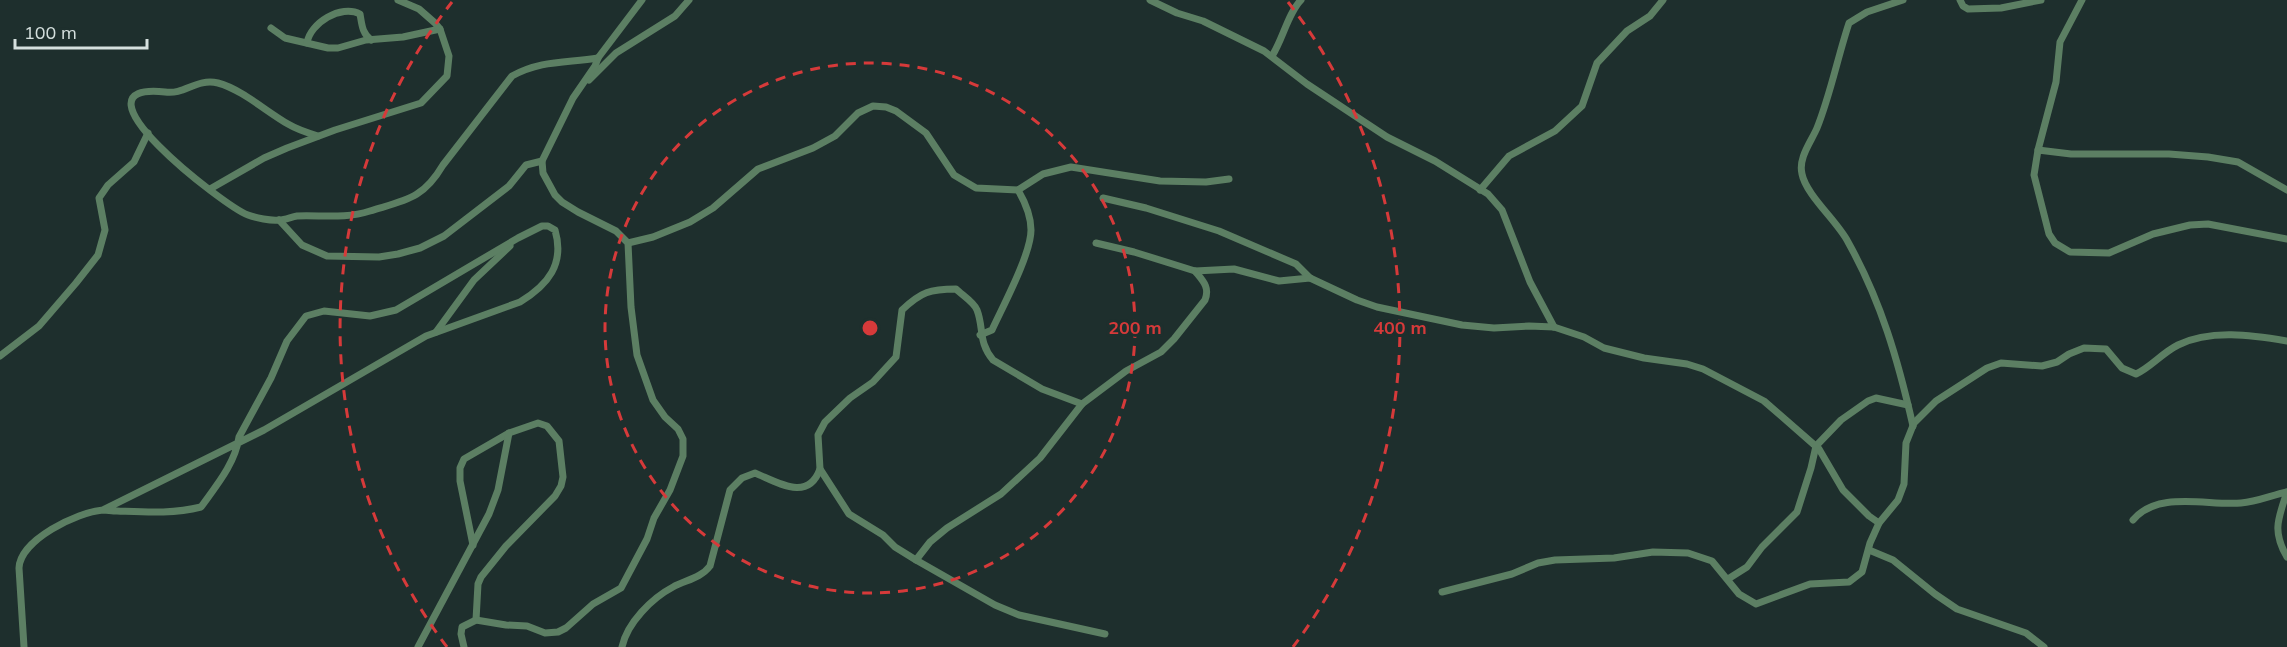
<svg xmlns="http://www.w3.org/2000/svg" width="2287" height="647" font-family="Mulish,sans-serif">
  <style>
    .lines { fill: none; stroke-linecap: round; stroke-linejoin: round }
    .minor { stroke: #5c7f63; stroke-width: 7 }
    .ring { fill: none; stroke: #d63a3a; stroke-width: 3; stroke-dasharray: 10 8 }
    .centre { fill: #d63a3a; stroke: #1e2f2d; stroke-width: 3 }
    .ring-label { font-size: 18px; text-anchor: middle; font-weight: bold; fill: #d63a3a; stroke: #1e2f2d; stroke-width: 6; stroke-linejoin: round; paint-order: stroke }
  </style>
  <rect width="100%" height="100%" fill="#1e2f2d"/>
  <g class="lines">
    <!-- minor -->
    <g class="minor">
      <path d="M 1150,0 L 1177,13 L 1203,21 L 1264,51 L 1307,84 L 1387,137 L 1435,161 L 1488,194 L 1502,210 L 1530,282 L 1554,327"/>
      <path d="M 1903,0 L 1867,12 L 1849,23 C 1838,56 1830,96 1817,128 C 1811,142 1798,158 1802,174 C 1806,195 1838,222 1848,242 C 1881,301 1898,360 1913,426"/>
      <path d="M 1960,0 L 1963,6 L 1968,9 L 2001,8 L 2041,0"/>
      <path d="M 2082,0 L 2060,42 L 2056,82 L 2038,150 L 2034,175 L 2049,234 L 2055,243 L 2070,252 L 2109,253 L 2153,234 L 2190,225 L 2208,224 L 2287,239"/>
      <path d="M 271,28 L 285,38 L 328,48 L 338,48 L 366,40 L 403,37 L 440,29"/>
      <path d="M 307,43 C 310,23 341,4 360,14 C 362,25 362,33 371,40"/>
      <path d="M 1272,56 C 1283,39 1288,13 1301,0"/>
      <path d="M 589,80 L 616,53 L 675,16 L 689,0"/>
      <path d="M 318,136 C 308,133 298,130 288,124 C 267,112 241,89 218,83 C 196,78 185,95 165,92 C 62,81 224,206 248,215 C 256,218 271,221 279,220 C 285,220 291,217 297,216 C 322,215 345,219 370,211 C 406,200 423,199 443,165 L 512,76 C 541,60 566,63 598,58"/>
      <path d="M 2038,150 L 2071,154 L 2169,154 L 2208,157 L 2238,162 L 2287,190"/>
      <path d="M 210,189 L 264,158 L 287,148 L 335,130 L 421,103 L 447,76 L 449,56 L 440,29 L 435,23 L 419,9 L 398,0"/>
      <path d="M 1480,190 L 1509,156 L 1555,131 L 1582,106 L 1597,63 L 1627,31 L 1650,16 L 1663,0"/>
      <path d="M 1103,198 L 1146,208 L 1219,231 L 1296,264 L 1310,278 L 1357,300 L 1377,307 L 1462,325 L 1494,328 L 1529,326 L 1554,327 L 1584,337 L 1604,348 L 1644,358 L 1687,364 L 1703,369 L 1764,401 L 1819,449 L 1843,490 L 1869,516 L 1879,523"/>
      <path d="M 279,220 L 302,245 L 327,256 L 379,257 L 398,254 L 420,248 L 444,236 L 509,186 L 526,165 L 542,161"/>
      <path d="M 628,243 L 653,237 L 690,222 L 713,208 L 758,169 L 813,148 L 835,136 L 858,113 L 873,106 L 886,107 L 896,111 L 926,133 L 954,175 L 976,188 L 1018,190 L 1043,174 L 1071,167 L 1160,181 L 1206,182 L 1229,179"/>
      <path d="M 1096,243 L 1134,252 L 1195,271 L 1234,269 L 1279,281 L 1310,278"/>
      <path d="M 436,332 L 474,280 L 510,246"/>
      <path d="M 980,335 L 992,330 C 1003,306 1031,254 1031,230 C 1031,215 1025,202 1018,190"/>
      <path d="M 0,356 L 39,326 L 76,283 L 98,255 L 105,230 L 99,198 L 108,185 L 134,162 L 148,133"/>
      <path d="M 1082,404 L 1042,389 L 993,360 C 978,342 984,328 977,310 C 974,302 962,295 956,289 C 930,289 921,292 902,310 L 896,357 L 873,382 L 850,398 L 825,422 L 818,435 L 820,469 L 849,514 L 883,535 L 895,547 L 916,560 L 995,605 L 1019,615 L 1105,634"/>
      <path d="M 2287,492 C 2278,519 2272,531 2287,557"/>
      <path d="M 2133,520 C 2158,490 2208,506 2241,503 C 2257,502 2272,495 2287,492"/>
      <path d="M 473,545 L 460,481 L 460,468 L 464,459 L 509,433 L 538,423 L 547,426 L 559,441 L 563,477 L 561,486 L 555,496 L 506,546 L 481,577 L 478,584 L 476,620"/>
      <path d="M 1869,550 L 1893,560 L 1935,594 L 1957,609 L 2026,633 L 2044,647"/>
      <path d="M 916,560 L 930,542 L 947,528 L 1001,494 L 1040,458 L 1082,404 L 1126,371 L 1161,352 L 1174,339 L 1205,300 C 1210,287 1203,281 1195,271"/>
      <path d="M 1728,579 L 1747,567 L 1762,547 L 1797,512 L 1811,468 L 1816,446 L 1841,420 L 1868,401 L 1876,398 L 1908,405"/>
      <path d="M 1442,592 L 1512,574 L 1538,563 L 1555,560 L 1614,558 L 1653,552 L 1688,553 L 1712,561 L 1739,594 L 1756,604 L 1810,584 L 1849,582 L 1862,572 L 1870,543 L 1879,523 L 1898,500 L 1904,484 L 1906,443 L 1914,423 L 1936,401 L 1987,368 L 2001,363 L 2042,366 L 2057,362 L 2069,354 L 2084,348 L 2106,349 L 2122,368 L 2136,374 C 2151,367 2162,353 2178,345 C 2210,329 2252,335 2287,341"/>
      <path d="M 24,647 L 19,568 C 20,540 77,512 103,510 C 107,510 112,511 117,511 C 145,512 173,514 201,507 C 216,486 235,464 239,437 L 271,378 L 287,341 L 306,316 L 324,311 L 370,316 L 396,310 L 518,238 L 542,226 L 548,226 L 555,230 C 565,264 548,285 520,302 L 426,336 L 264,430 L 103,510"/>
      <path d="M 418,647 L 489,514 L 498,490 L 509,433"/>
      <path d="M 464,647 L 461,634 L 462,627 L 476,620 L 506,625 L 527,626 L 545,633 L 558,632 L 566,628 L 593,604 L 621,588 L 647,539 L 654,518 L 670,490 L 683,456 L 683,439 L 678,429 L 665,417 L 653,400 L 637,355 L 631,307 L 628,243 L 616,231 L 578,212 L 562,202 L 555,195 L 543,173 L 542,161 L 573,98 L 595,66 L 598,58 L 642,0"/>
      <path d="M 622,647 C 627,623 652,598 673,587 C 686,580 701,578 710,566 L 730,490 L 742,478 L 755,473 C 779,483 808,502 820,469"/>
    </g>
  </g>
  <!-- distance rings -->
  <g class="ring">
    <circle cx="870" cy="328" r="265"/>
    <path d="M447 647A530 530 0 0 1 452 2M1288 2A530 530 0 0 1 1293 647"/>
  </g>
  <circle cx="870" cy="328" r="9" class="centre"/>
  <g class="ring-label">
    <text x="1135" y="334">200 m</text>
    <text x="1400" y="334">400 m</text>
  </g>
  <!-- scale -->
  <path d="M15 39v9h132v-9" fill="none" stroke="#d5e0de" stroke-width="3"/>
  <text x="24" y="39" font-size="18" fill="#d5e0de" stroke="#1e2f2d" stroke-width="4.5" paint-order="stroke">100 m</text>
</svg>
